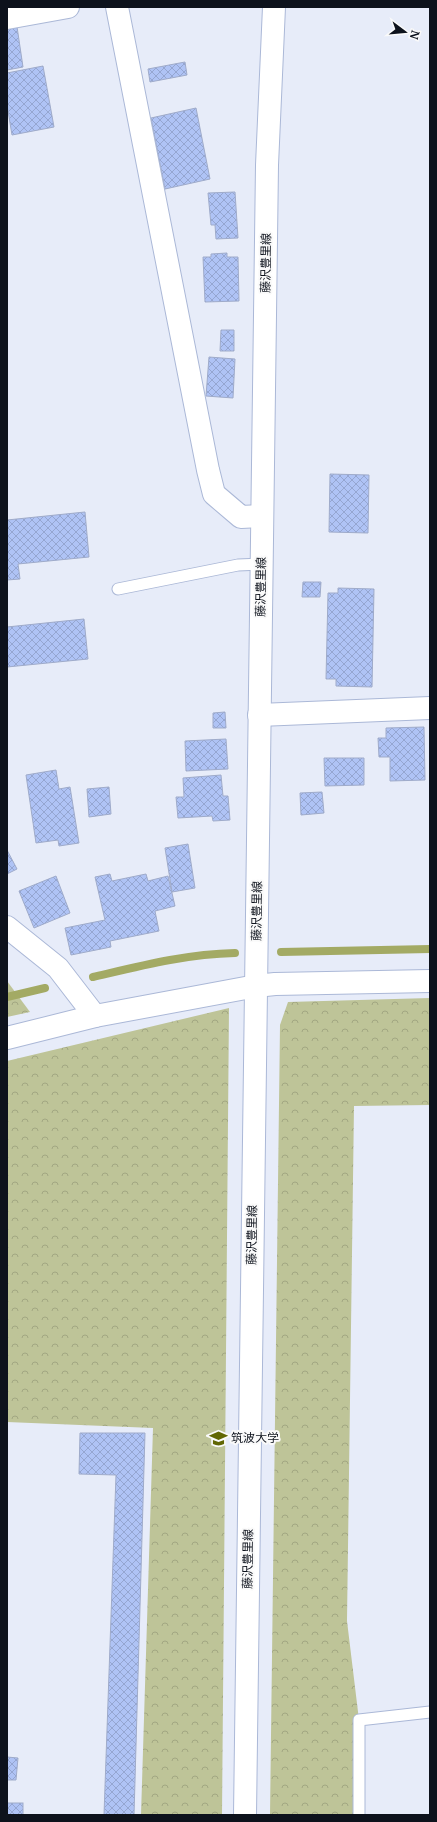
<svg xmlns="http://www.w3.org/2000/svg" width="437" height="1822" font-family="Merriweather,'Noto Sans JP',serif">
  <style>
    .forest { fill: url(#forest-crowns) }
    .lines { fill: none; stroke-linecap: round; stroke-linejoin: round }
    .stream { stroke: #a3aa64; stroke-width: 8 }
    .building { fill: url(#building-cross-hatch); stroke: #9fabca }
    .lane-casing { stroke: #abb8d7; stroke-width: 13 }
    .street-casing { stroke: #abb8d7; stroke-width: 24 }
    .secondary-casing { stroke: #abb8d7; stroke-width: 24 }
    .lane { stroke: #fff; stroke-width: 11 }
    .street { stroke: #fff; stroke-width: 22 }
    .secondary { stroke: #fff; stroke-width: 22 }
    .labels { text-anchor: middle; stroke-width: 4; stroke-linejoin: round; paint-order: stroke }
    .street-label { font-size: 12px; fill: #0d121c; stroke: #fafafa }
    .poi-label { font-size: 12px; fill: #0d121c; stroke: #fafafa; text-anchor: start }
  </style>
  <defs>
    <pattern id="forest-crowns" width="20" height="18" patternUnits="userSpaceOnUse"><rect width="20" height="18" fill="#bec498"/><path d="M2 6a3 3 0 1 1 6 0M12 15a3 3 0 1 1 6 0" fill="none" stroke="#a2a782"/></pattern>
    <pattern id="building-cross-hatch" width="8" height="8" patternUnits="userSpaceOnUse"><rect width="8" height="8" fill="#afc3f5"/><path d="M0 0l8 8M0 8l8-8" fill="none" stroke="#95a6d1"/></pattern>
  </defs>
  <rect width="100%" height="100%" fill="#e7ecf9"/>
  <!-- forest -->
  <g class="forest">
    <path d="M 7,981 L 30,1012 L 7,1017 Z"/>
    <path d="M 430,998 L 430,1105 L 354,1106 L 347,1621 L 359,1720 L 359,1815 L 270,1815 L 280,1025 L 288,1002 Z"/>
    <path d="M 229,1008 L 222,1815 L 141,1815 L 153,1428 L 7,1422 L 7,1061 Z"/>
  </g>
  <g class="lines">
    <!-- stream -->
    <g class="stream">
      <path d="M 281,952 L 430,949"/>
      <path d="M 93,977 C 140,966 186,954 235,953"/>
      <path d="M 7,997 L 45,988"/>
    </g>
  </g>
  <!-- building -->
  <g class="building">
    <path d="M 16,20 L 23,67 L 7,70 L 7,22 Z"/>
    <path d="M 185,62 L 187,75 L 150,82 L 148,69 Z"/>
    <path d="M 43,66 L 54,127 L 12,135 L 7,105 L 7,73 Z"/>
    <path d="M 196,108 L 210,179 L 165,189 L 151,118 Z"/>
    <path d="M 235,192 L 238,238 L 216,239 L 215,225 L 211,225 L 208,193 Z"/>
    <path d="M 227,253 L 227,257 L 238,257 L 239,301 L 205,302 L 203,257 L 211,257 L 211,254 Z"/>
    <path d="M 221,330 L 234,330 L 234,351 L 220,351 Z"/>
    <path d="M 209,357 L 235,359 L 233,398 L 206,396 Z"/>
    <path d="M 330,474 L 369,475 L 368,533 L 329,532 Z"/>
    <path d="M 85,512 L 89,557 L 18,564 L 20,579 L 7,580 L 7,520 Z"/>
    <path d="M 303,582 L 321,582 L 320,597 L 302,597 Z"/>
    <path d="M 338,588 L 374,589 L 372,687 L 336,686 L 336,679 L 326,679 L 328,593 L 338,593 Z"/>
    <path d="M 84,619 L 88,659 L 7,667 L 7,627 Z"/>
    <path d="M 225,712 L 226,728 L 213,728 L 213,713 Z"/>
    <path d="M 424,727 L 425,780 L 390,781 L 390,757 L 379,757 L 378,738 L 386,738 L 386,728 Z"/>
    <path d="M 226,739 L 228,769 L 186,771 L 185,741 Z"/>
    <path d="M 324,758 L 364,758 L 364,785 L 325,786 Z"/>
    <path d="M 56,770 L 59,789 L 70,787 L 79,843 L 59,846 L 58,840 L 36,843 L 26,775 Z"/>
    <path d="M 221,775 L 223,796 L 228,796 L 230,820 L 213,821 L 212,816 L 178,818 L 176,797 L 184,797 L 183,778 Z"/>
    <path d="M 109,787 L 111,814 L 89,817 L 87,789 Z"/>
    <path d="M 322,792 L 324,813 L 301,815 L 300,793 Z"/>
    <path d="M 188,844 L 195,888 L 172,892 L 165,848 Z"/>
    <path d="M 7,850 L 17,869 L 7,874 Z"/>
    <path d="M 110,874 L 112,881 L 146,874 L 148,881 L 168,876 L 175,906 L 155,911 L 159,931 L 110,941 L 111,947 L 71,955 L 65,928 L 105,920 L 95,877 Z"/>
    <path d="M 56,876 L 70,913 L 34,928 L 19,891 Z"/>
    <path d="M 80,1433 L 145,1433 L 134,1815 L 104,1815 L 116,1475 L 79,1474 Z"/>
    <path d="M 7,1757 L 18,1758 L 16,1780 L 7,1780 Z"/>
    <rect x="7" y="1803" width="16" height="12"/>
  </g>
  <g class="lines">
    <defs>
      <g id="lane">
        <path d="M 118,589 L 238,565 L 261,564"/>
        <path d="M 359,1815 L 359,1720 L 430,1712"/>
      </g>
      <g id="street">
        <path d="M 117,7 L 208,470 L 214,494 L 241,517 L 262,516"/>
        <path d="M 7,18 L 68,7"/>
        <path d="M 259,715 L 430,708"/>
        <path d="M 7,927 L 58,968 L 95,1016"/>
        <path d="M 7,1038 L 95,1016 L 256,986 L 275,984 L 430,981"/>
      </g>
      <path id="secondary" d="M 245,1815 L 267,165 L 274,7"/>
    </defs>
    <!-- lane casing -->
    <use href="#lane" class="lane-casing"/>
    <!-- street casing -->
    <use href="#street" class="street-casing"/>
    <!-- secondary casing -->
    <use href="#secondary" class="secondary-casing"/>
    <!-- lane -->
    <use href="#lane" class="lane"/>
    <!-- street -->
    <use href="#street" class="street"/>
    <!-- secondary -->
    <use href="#secondary" class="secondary"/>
  </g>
  <!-- icons -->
  <defs>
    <symbol id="university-bare" viewBox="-9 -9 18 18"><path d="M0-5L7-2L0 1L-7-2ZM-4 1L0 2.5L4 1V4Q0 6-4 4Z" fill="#616704" stroke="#fafafa" stroke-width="2.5" paint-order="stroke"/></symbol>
  </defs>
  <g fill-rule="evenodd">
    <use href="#university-bare" x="206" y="1426" width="25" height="25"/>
  </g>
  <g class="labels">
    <!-- street labels -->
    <g class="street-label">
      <text transform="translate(266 263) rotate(-89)" y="4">藤沢豊里線</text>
      <text transform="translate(261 587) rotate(-89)" y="4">藤沢豊里線</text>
      <text transform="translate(257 911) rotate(-89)" y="4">藤沢豊里線</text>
      <text transform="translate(252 1235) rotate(-89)" y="4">藤沢豊里線</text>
      <text transform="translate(248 1559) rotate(-89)" y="4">藤沢豊里線</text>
    </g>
    <!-- poi labels -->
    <g class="poi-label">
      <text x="231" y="1442">筑波大学</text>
    </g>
  </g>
  <!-- border -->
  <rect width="437" height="1822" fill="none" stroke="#0d121c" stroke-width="16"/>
  <!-- north arrow -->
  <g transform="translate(405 32) rotate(106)" stroke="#fafafa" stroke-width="3" paint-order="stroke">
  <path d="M0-3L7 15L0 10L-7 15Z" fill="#0d121c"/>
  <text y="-6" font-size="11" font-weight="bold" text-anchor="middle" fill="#0d121c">N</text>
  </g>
</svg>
